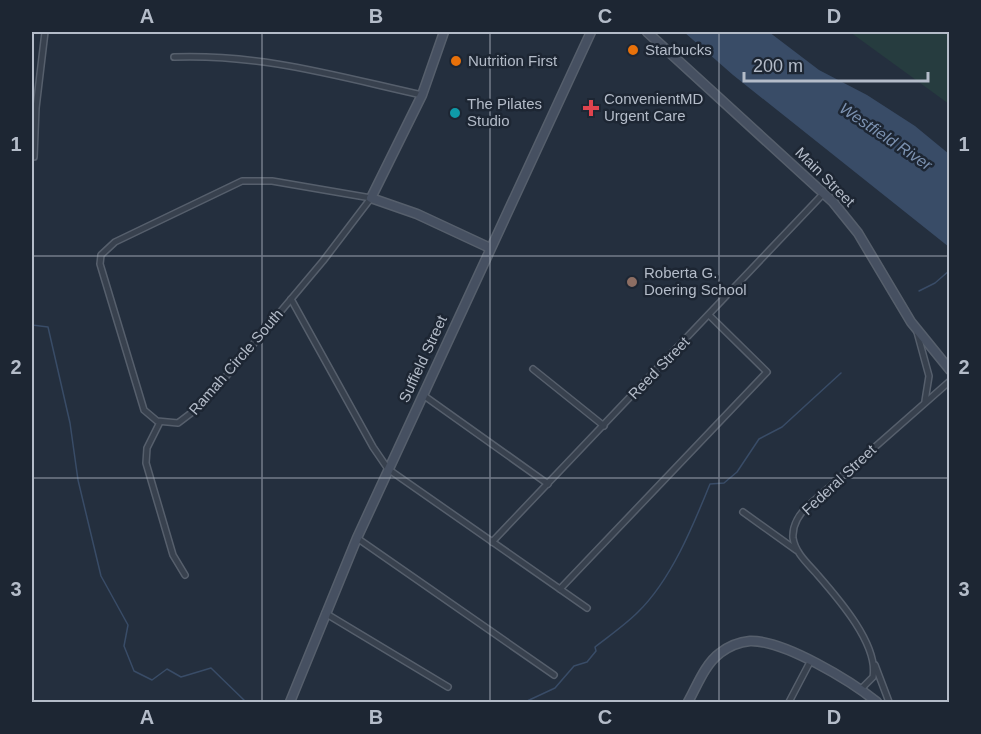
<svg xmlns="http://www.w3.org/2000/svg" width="981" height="734" font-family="Helvetica,sans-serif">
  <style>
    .green { fill: #263c3f }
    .water { fill: #394c67 }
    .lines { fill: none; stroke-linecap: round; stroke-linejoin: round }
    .stream { stroke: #394c67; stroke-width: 1.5 }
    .street-casing { stroke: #565f6c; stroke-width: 8 }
    .secondary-casing { stroke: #565f6c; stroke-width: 11 }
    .street { stroke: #38414e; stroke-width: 5 }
    .secondary { stroke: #465061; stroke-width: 8 }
    .grid { fill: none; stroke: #b4bcc9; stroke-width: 1.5; stroke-opacity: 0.55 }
    .food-dot { fill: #e8710a; stroke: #1d2633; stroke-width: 2 }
    .health-dot { fill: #e0444e; stroke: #1d2633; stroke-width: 2 }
    .culture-dot { fill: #0f9aa8; stroke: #1d2633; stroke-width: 2 }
    .education-dot { fill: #8d6e63; stroke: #1d2633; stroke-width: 2 }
    .labels { text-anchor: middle; stroke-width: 5; stroke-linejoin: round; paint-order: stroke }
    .poi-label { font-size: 15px; fill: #b4bcc9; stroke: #1d2633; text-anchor: start }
    .street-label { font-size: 15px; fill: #b4bcc9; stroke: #1d2633 }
    .water-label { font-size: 16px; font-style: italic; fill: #7c92b1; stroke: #1d2633 }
    .neatline { fill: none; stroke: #b4bcc9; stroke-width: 2 }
    .grid-label { font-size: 20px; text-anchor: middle; font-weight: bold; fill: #b4bcc9 }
  </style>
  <rect width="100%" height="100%" fill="#242f3e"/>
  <!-- green -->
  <path class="green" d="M 850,32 L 949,32 L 949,104 Z"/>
  <!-- water -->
  <path class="water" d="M 684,32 L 769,32 L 819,70 L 867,95 L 915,126 L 949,154 L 949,247 L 733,75 Z"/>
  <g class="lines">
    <!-- stream -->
    <g class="stream">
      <path d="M 919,291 L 935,283 L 950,270"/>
      <path d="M 32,325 L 48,327 L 70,423 L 78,480 L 101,576 L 128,625 L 124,646 L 134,671 L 152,680 L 167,669 L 181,677 L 211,668 L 246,702"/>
      <path d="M 525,702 L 555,688 L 574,666 L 587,662 L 596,651 L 595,647 C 609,636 625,625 638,612 C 671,580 693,526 710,484 L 724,483 L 737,472 L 759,439 L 782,427 L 841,373"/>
    </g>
    <defs>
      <g id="street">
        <path d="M 174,57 C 263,54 336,76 422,95"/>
        <path d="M 34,157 L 36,108 L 45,32"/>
        <path d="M 242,181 L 272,181 L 371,198 L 323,261 L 203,404 L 178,423 L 157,421 L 144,410 L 100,264 L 101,255 L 115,242 Z"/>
        <path d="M 291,299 L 373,447 L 388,469 L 587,608"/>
        <path d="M 917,332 L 929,376 L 925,401"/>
        <path d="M 533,369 L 604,426"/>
        <path d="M 423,395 L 548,484"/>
        <path d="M 160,422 L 147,448 L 146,463 L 173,555 L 185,575"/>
        <path d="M 743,512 L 796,550"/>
        <path d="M 357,538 L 554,675"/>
        <path d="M 492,542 L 824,193"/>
        <path d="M 560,589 L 767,372 L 710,316"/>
        <path d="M 325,613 L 448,687"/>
        <path d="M 875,665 L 889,702"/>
        <path d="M 861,689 L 873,677 C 879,644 836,596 816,573 C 807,563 795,552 793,538 C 792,525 800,513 809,505 L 950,381"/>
        <path d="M 789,702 L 810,662"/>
      </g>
      <g id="secondary">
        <path d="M 444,32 L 422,95 L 371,198 L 417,214 L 490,248"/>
        <path d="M 647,32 L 833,202 L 858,233 L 911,322 L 950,370"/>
        <path d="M 290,702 L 357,538 L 591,32"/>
        <path d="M 688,702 C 697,686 705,664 720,653 C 729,646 740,642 750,641 C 784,640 851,681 877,702"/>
      </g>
    </defs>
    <!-- street casing -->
    <use href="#street" class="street-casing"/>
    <!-- secondary casing -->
    <use href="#secondary" class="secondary-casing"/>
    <!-- street -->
    <use href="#street" class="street"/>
    <!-- secondary -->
    <use href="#secondary" class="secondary"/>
  </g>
  <!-- grid -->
  <path class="grid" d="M 262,32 L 262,702M 490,32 L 490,702M 719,32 L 719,702M 32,256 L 950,256M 32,478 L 950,478"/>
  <!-- markers -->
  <g class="food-dot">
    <circle cx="633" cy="50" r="6"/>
    <circle cx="456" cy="61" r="6"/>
  </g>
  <path class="health-dot" d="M588 99h6v6h6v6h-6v6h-6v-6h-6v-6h6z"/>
  <circle class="culture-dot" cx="455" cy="113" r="6"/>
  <circle class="education-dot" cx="632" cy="282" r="6"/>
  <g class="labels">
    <!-- poi labels -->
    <g class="poi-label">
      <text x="645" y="55">Starbucks</text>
      <text x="468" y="66">Nutrition First</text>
      <text x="604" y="104">ConvenientMD<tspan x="604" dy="17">Urgent Care</tspan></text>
      <text x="467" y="109">The Pilates<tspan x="467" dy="17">Studio</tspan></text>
      <text x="644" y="278">Roberta G.<tspan x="644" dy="17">Doering School</tspan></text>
    </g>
    <!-- street labels -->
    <g class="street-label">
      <text transform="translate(825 177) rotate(45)" y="5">Main Street</text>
      <text transform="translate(423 359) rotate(-65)" y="5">Suffield Street</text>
      <text transform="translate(236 362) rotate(-49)" y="5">Ramah Circle South</text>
      <text transform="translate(659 368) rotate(-46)" y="5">Reed Street</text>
      <text transform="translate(839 480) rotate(-43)" y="5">Federal Street</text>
    </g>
    <!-- water labels -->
    <g class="water-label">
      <text transform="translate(886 136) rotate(34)" y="6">Westfield River</text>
    </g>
  </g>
  <!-- border -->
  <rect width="981" height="734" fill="none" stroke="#1d2633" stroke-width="66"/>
  <!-- scale -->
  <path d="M744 72v9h184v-9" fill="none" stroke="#b4bcc9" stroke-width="3"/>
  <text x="753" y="72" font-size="18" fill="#b4bcc9" stroke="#1d2633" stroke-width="4.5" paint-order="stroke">200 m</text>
  <rect x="33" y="33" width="915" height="668" class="neatline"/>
  <g class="grid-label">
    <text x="147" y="23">A</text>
    <text x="376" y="23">B</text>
    <text x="605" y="23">C</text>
    <text x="834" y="23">D</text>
    <text x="16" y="151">1</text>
    <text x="964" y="151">1</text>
    <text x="16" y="374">2</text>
    <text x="964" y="374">2</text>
    <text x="16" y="596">3</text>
    <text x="964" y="596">3</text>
    <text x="147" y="724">A</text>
    <text x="376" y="724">B</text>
    <text x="605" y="724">C</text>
    <text x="834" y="724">D</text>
  </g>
</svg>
